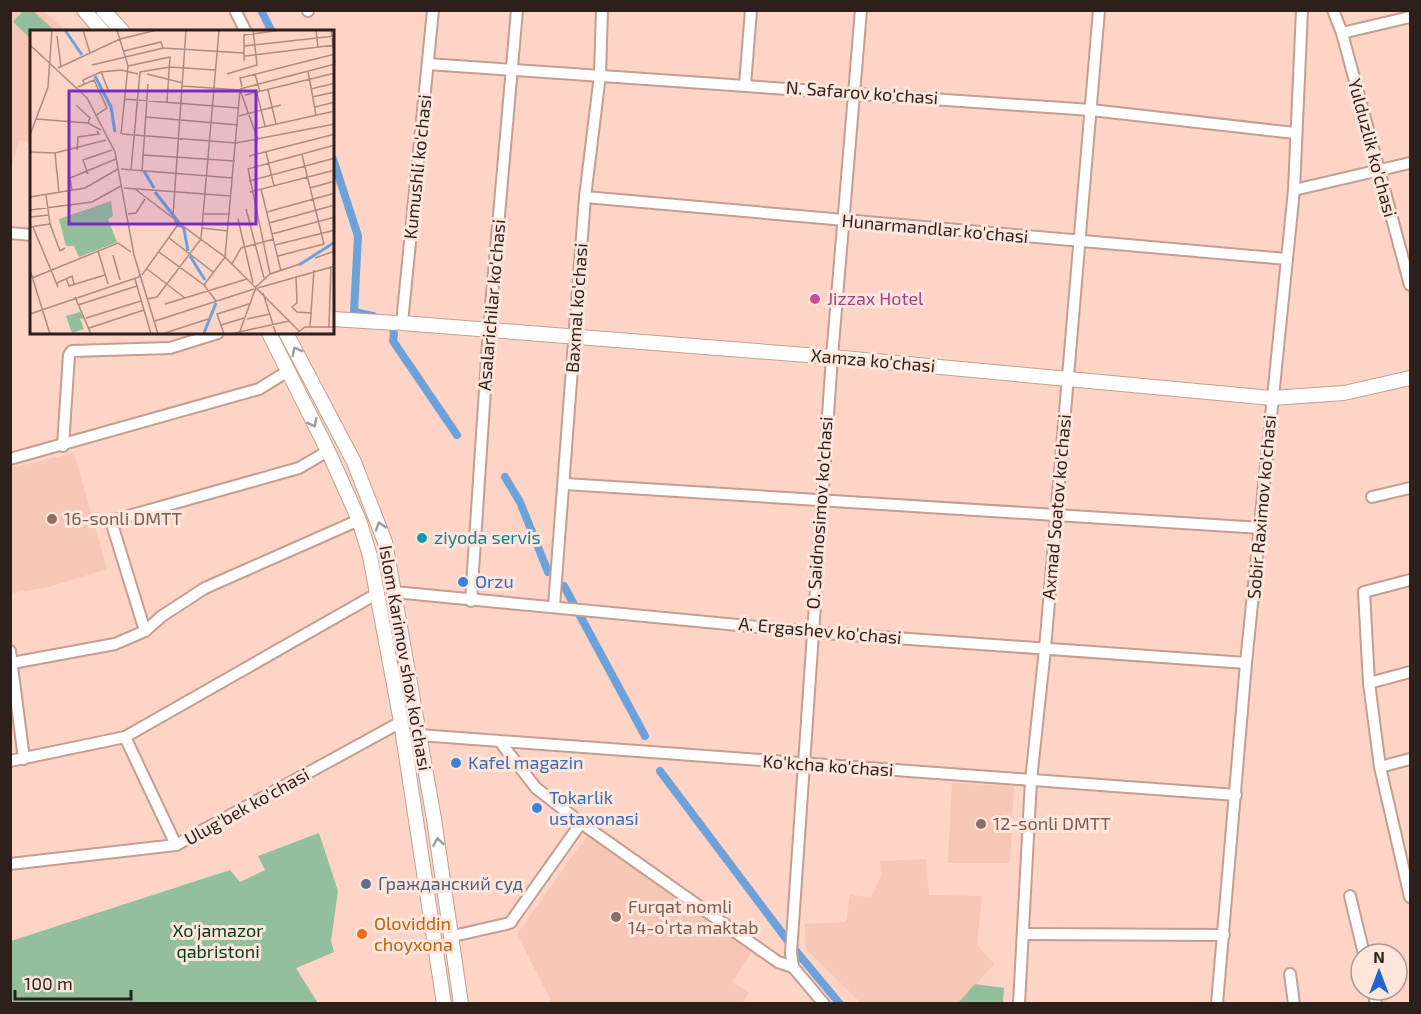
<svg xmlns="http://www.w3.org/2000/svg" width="1421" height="1014" font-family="'Exo 2',sans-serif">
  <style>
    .built { fill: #f6c7b6 }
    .green { fill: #94bf9d }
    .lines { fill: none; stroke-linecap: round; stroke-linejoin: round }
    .canal { stroke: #6ca2d9; stroke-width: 8 }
    .minor-casing { stroke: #c49e90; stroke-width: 14 }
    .major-casing { stroke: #c49e90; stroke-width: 16 }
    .minor { stroke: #fff; stroke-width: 10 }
    .major { stroke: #fff; stroke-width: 14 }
    .oneway { stroke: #a09a98 }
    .hotel-dot { fill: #d1479c; stroke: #fee6dd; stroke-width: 2 }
    .education-dot { fill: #8d6e63; stroke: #fee6dd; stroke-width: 2 }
    .culture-dot { fill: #0f9aa8; stroke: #fee6dd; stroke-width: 2 }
    .shop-dot { fill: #3f7fe0; stroke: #fee6dd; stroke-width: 2 }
    .service-dot { fill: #5c6f8a; stroke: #fee6dd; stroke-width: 2 }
    .food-dot { fill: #e8710a; stroke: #fee6dd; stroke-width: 2 }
    .labels { text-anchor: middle; stroke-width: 6; stroke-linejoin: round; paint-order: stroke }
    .street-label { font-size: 18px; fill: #2d1f1a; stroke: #fee6dd }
    .hotel-label { font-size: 18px; fill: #b23c85; stroke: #fee6dd; text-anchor: start }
    .education-label { font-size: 18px; fill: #785e54; stroke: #fee6dd; text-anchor: start }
    .culture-label { font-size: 18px; fill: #0d838f; stroke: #fee6dd; text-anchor: start }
    .shop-label { font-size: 18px; fill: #366cbe; stroke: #fee6dd; text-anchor: start }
    .service-label { font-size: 18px; fill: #4e5e75; stroke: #fee6dd; text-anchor: start }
    .food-label { font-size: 18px; fill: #c56008; stroke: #fee6dd; text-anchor: start }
    .park-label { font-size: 18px; fill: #023818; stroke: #fee6dd }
    .inset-river { fill: none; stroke: #6ca2d9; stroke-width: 3 }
    .inset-road { fill: none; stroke: #aa8c81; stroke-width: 1.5 }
    .view { fill: #7b2cbf; fill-opacity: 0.15; stroke: #7b2cbf; stroke-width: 3 }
    .inset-edge { fill: none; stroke: #2d1f1a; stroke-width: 3 }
  </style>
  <rect width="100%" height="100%" fill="#fdd4c6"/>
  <!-- built -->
  <g class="built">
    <path d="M 11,11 L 44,11 L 66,31 L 32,32 L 31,142 L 20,140 L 11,167 Z"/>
    <path d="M 74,453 L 107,569 L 45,588 L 11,593 L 11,468 Z"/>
    <path d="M 952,783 L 1014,786 L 1010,863 L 948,863 Z"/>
    <path d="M 589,833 L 752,951 L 732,982 L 749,993 L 742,1003 L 552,1003 L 517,934 Z"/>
    <path d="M 926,859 L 929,895 L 982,896 L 977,945 L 995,964 L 958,1003 L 861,1003 L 806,949 L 805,924 L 846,922 L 850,894 L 871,898 L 881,876 L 880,861 Z"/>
  </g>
  <!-- green -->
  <g class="green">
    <path d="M 23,11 L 33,11 L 55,31 L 32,32 L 31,39 L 13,22 Z"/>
    <path d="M 319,833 L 338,891 L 331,941 L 334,952 L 296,968 L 318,1003 L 11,1003 L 11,941 L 230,870 L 240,882 L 265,870 L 258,856 Z"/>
    <path d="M 975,984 L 1004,988 L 1003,1003 L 958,1003 Z"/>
  </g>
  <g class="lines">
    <!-- canal -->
    <g class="canal">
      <path d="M 261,10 L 272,32"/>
      <path d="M 333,159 L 358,236 L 354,312 L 373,316"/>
      <path d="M 391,321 L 394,334 L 393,341 L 457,435"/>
      <path d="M 505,477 L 520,502 L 548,572"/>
      <path d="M 564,586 L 645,736"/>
      <path d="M 660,771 L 791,945 L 840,1004"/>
    </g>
    <defs>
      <g id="minor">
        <path d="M 235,10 L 246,32"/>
        <path d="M 308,10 L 308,11"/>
        <path d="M 1333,10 L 1342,33 L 1410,285"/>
        <path d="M 1342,33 L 1410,17"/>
        <path d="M 428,64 L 1091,110 L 1295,133"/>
        <path d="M 745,85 L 751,10"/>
        <path d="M 1294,190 L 1410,163"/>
        <path d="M 585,197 L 1286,259"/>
        <path d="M 10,233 L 32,235"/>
        <path d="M 396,323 L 402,323 L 433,10"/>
        <path d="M 63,446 L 69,355 L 72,351 L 170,348 L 218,333"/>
        <path d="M 10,459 L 259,389 L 288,371"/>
        <path d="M 565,484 L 1261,528"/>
        <path d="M 1372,497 L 1410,488"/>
        <path d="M 1410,580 L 1364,592 L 1369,683 L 1380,767 L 1410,897"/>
        <path d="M 394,592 L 811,632 L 1246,663"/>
        <path d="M 471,601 L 489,329 L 517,10"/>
        <path d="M 554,606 L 585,197 L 600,75 L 602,10"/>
        <path d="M 145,631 L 111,521 L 299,468 L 328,451"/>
        <path d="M 10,651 L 24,759"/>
        <path d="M 12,663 L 115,644 L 145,631 L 162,616 L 205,588 L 359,520"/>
        <path d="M 1369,683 L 1410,672"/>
        <path d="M 419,735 L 1236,795"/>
        <path d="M 125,737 L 176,845"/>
        <path d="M 501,743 L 536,788 L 581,823 L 778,962 L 793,967"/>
        <path d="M 10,761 L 125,737 L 378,593"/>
        <path d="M 1380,767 L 1410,759"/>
        <path d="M 10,864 L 176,845 L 401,722"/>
        <path d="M 1350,896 L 1364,954"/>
        <path d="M 1024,934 L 1224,935"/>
        <path d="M 453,936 L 510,923 L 581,823"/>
        <path d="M 1290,974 L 1294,1004"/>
        <path d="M 1373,990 L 1376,1004"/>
        <path d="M 824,1004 L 793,967 L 791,953 L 832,357 L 861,10"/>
        <path d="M 1019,1004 L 1031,780 L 1045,649 L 1099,10"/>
        <path d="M 1217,1004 L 1246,663 L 1294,190 L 1302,10"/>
      </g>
      <g id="major">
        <path d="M 84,10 L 103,32"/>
        <path d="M 103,10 L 123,32"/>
        <path d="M 333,319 L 395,323"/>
        <path d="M 402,323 L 832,357 L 1272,398 L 1344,393 L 1410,378"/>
        <path d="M 269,333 L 328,451 L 359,520 L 370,556 L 401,722 L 444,1004"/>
        <path d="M 286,333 L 354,462 L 385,542 L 434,819 L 461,1004"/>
      </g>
    </defs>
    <!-- minor casing -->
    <use href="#minor" class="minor-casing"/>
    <!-- major casing -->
    <use href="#major" class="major-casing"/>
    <!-- minor -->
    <use href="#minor" class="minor"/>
    <!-- major -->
    <use href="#major" class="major"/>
  </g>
  <!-- one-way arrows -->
  <defs><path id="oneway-chevron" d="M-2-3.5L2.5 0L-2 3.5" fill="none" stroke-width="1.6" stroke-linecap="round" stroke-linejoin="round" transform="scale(1.5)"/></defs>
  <g class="oneway">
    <use href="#oneway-chevron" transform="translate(296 351) rotate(-118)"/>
    <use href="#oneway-chevron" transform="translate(313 423) rotate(63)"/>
    <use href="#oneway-chevron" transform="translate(380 526) rotate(-108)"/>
    <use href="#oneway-chevron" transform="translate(438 842) rotate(-99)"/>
  </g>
  <!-- markers -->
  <circle class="hotel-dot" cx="815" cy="299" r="6"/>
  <g class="education-dot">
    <circle cx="52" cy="519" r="6"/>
    <circle cx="981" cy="824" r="6"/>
    <circle cx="616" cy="917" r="6"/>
  </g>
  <circle class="culture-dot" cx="422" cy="538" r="6"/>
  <g class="shop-dot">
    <circle cx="463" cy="582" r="6"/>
    <circle cx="456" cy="763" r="6"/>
    <circle cx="537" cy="808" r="6"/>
  </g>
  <circle class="service-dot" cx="366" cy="884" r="6"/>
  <circle class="food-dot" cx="362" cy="934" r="6"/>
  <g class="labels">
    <!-- street labels -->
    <g class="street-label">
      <text transform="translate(862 93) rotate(4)" y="6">N. Safarov ko'chasi</text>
      <text transform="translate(1372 148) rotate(75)" y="6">Yulduzlik ko'chasi</text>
      <text transform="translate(418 167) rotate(-84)" y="6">Kumushli ko'chasi</text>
      <text transform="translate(935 229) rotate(5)" y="6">Hunarmandlar ko'chasi</text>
      <text transform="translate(492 305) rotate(-85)" y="6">Asalarichilar ko'chasi</text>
      <text transform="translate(577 308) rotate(-86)" y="6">Baxmal ko'chasi</text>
      <text transform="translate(873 361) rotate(5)" y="6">Xamza ko'chasi</text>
      <text transform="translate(1057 507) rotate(-85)" y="6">Axmad Soatov ko'chasi</text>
      <text transform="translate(1262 507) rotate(-85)" y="6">Sobir Raximov ko'chasi</text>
      <text transform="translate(820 513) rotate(-86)" y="6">O. Saidnosimov ko'chasi</text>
      <text transform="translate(820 631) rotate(5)" y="6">A. Ergashev ko'chasi</text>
      <text transform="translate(405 658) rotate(80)" y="6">Islom Karimov shox ko'chasi</text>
      <text transform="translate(828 766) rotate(4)" y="6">Ko'kcha ko'chasi</text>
      <text transform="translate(247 807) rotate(-29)" y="6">Ulug'bek ko'chasi</text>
    </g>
    <!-- hotel labels -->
    <g class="hotel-label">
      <text x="827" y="305">Jizzax Hotel</text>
    </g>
    <!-- education labels -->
    <g class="education-label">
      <text x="64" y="525">16-sonli DMTT</text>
      <text x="993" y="830">12-sonli DMTT</text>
      <text x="628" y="913">Furqat nomli<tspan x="628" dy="21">14-oʻrta maktab</tspan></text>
    </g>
    <!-- culture labels -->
    <g class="culture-label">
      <text x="434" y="544">ziyoda servis</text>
    </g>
    <!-- shop labels -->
    <g class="shop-label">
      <text x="475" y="588">Orzu</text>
      <text x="468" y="769">Kafel magazin</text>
      <text x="549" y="804">Tokarlik<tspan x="549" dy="21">ustaxonasi</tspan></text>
    </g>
    <!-- service labels -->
    <g class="service-label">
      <text x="378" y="890">Гражданский суд</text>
    </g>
    <!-- food labels -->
    <g class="food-label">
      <text x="374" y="930">Oloviddin<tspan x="374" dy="21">choyxona</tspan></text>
    </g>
    <!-- park labels -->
    <g class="park-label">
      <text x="218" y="937">Xo'jamazor<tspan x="218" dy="21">qabristoni</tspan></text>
    </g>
  </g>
  <!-- overview -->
  <g transform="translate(30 30)">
    <rect width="304" height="304" fill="#fdd4c6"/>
    <path d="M 81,171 L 83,186 L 78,189 L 87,212 L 49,227 L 44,216 L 36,216 L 29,189 ZM 50,282 L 55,288 L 50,289 L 54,299 L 42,303 L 36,286 Z" fill="#94bf9d"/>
    <path class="inset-river" d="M 35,0 L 52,25M 65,46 L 81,77 L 85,102M 114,141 L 124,158M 125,162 L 154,199 L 158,221M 160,226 L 175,250M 269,235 L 305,212M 174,303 L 186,273"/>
    <path class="inset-road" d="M 53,0 L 60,23M 87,0 L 98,36 L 91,104M 286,0 L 288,18M 301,0 L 305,33M 27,6 L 31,37M 0,15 L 57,68 L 85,122 L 104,225 L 128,304M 214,16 L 305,6M 94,21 L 131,12 L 133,18M 215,26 L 305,15M 214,31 L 214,5 L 252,0M 62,35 L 133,18 L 214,23M 98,36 L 140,27 L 137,72M 28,38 L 90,9 L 127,0M 278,41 L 286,85M 117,44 L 153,53M 197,44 L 227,35 L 223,0M 225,44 L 230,62M 54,54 L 53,50 L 71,42M 152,56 L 210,60M 48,57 L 64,50 L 77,78 L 65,86M 212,57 L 210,48 L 305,24M 210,59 L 305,34M 281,59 L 305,53M 210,60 L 228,110M 238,60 L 246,94M 79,62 L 71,42 L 91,40 L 108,44M 227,63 L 235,96M 215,65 L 305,43M 282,67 L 305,62M 95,69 L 209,78M 46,75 L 60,88 L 58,93M 285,77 L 305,72M 209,86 L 251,75M 116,87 L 208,95M 6,89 L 58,93 L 71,100M 224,99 L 305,81M 92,104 L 206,113 L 305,94M 0,105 L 18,57 L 22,0M 47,120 L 48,107 L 69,104 L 67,101M 0,122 L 25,123 L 29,163M 236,122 L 244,156M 25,123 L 76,110M 113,125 L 205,131M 219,126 L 305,104M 91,139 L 203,148M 101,140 L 110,42 L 140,37 L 185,40M 39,141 L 42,161M 112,141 L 118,54M 58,144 L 53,130 L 82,120M 40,148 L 86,129M 219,151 L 305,128M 94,158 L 201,166M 280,158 L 305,151M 105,159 L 143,188M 231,159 L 251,241M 220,162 L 305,140M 16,165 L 20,194 L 30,221 L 35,218M 0,167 L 55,158 L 88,139M 216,179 L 234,248M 0,180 L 62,172 L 91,156M 237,182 L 305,163M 98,184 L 106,183 L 115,169M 173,184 L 200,184M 0,187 L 19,185M 208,189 L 223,253M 239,193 L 305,175M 147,196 L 143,186 L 156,0M 147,196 L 154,197 L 195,227 L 269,301M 0,197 L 20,194M 3,197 L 28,257M 172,198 L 198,201M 242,204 L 305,187M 139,208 L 183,242M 245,215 L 305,200M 68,221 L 78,254M 129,222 L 174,255 L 186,271M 83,225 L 90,250M 248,226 L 294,214 L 272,125M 285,228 L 305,221M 202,234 L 211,218 L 244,209M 117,239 L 155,268M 0,240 L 20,304M 240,244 L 218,139 L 305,115M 112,245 L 147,196M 266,246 L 267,273 L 262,277 L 267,282 L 281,283M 2,248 L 88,213 L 101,222M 36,248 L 39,256 L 75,245M 105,249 L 121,304M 27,253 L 42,246 L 44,254M 174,255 L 195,227 L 210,60M 228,258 L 305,236M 233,263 L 246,304M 45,267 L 61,304M 117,269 L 127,267 L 171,209 L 189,0M 135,274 L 217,249M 48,275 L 107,256M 0,284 L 109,247 L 110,243M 56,288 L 111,271M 217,289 L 240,284M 125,291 L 224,259M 191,295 L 214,288M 280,297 L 284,240M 299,297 L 301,236M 59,298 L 114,280M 132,304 L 178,289M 194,304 L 187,284 L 219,274M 200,304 L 259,291M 209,304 L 226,257 L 240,244 L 270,234M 266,304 L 275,297 L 305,297"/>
    <path class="view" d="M 39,61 L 226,61 L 226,194 L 39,194 Z"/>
    <rect width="304" height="304" class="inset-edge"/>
  </g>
  <!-- border -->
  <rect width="1421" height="1014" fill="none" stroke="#2d1f1a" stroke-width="24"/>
  <!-- north arrow -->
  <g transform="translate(1379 972)"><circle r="28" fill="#fee6dd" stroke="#aa968f" stroke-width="1.5"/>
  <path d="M0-4.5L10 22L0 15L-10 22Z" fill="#2263d0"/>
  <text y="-9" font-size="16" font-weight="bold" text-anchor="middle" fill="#2d1f1a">N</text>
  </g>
  <!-- scale -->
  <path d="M15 990v9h116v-9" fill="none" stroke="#2d1f1a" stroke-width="3"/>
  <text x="24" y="990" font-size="18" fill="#2d1f1a" stroke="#fee6dd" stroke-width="4.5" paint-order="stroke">100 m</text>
</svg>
